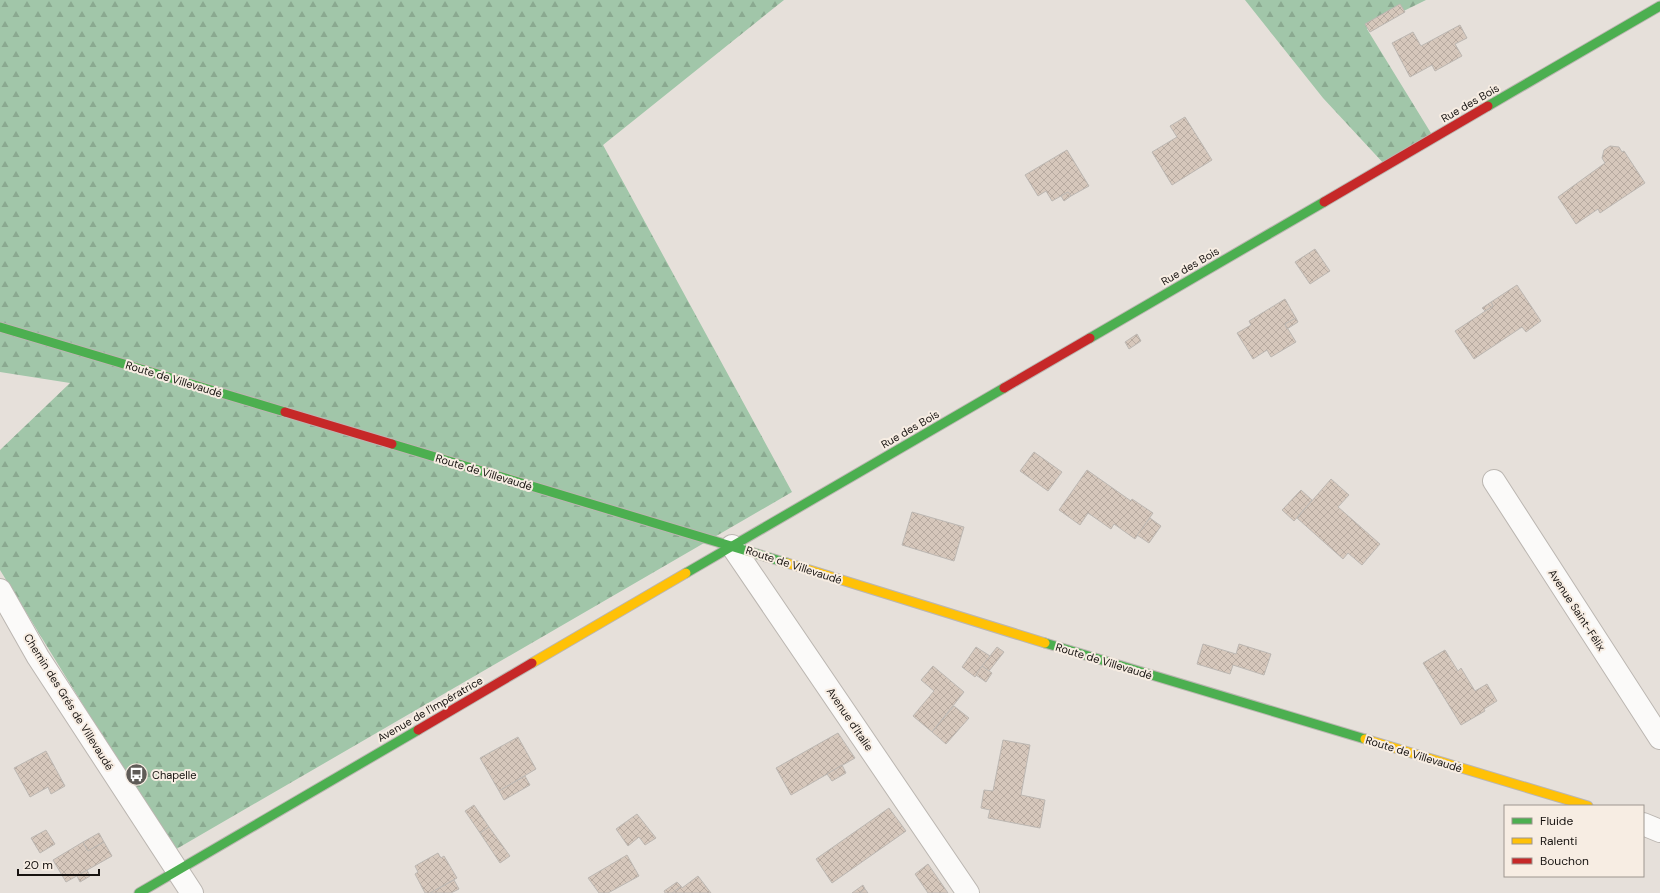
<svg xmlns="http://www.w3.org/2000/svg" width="1660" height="893" font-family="'DM Sans',sans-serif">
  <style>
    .forest { fill: url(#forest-firs) }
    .building { fill: url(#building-cross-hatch); stroke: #bcb7b2 }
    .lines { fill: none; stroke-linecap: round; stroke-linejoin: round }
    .street-casing { stroke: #bbb6b1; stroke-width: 24 }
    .fast-casing { stroke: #bbb6b1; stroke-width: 11 }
    .slow-casing { stroke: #bbb6b1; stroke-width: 11 }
    .jam-casing { stroke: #bbb6b1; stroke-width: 11 }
    .street { stroke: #fbfaf9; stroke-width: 22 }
    .fast { stroke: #4caf50; stroke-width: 9 }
    .slow { stroke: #ffc107; stroke-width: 9 }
    .jam { stroke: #c62828; stroke-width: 9 }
    .labels { text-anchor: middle; stroke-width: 4; stroke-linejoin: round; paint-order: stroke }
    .street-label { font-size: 11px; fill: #171310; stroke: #f7ede3 }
    .poi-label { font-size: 11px; fill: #171310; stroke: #f7ede3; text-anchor: start }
  </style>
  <defs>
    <pattern id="forest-firs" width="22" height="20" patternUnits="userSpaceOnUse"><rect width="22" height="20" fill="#a1c6a9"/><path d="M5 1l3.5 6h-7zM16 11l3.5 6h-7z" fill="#8aa990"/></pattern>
    <pattern id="building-cross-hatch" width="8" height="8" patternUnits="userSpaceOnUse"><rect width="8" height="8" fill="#d6c7bb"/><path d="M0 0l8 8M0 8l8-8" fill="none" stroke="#b7aaa0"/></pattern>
  </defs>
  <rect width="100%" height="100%" fill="#e6e0da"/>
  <!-- forest -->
  <g class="forest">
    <path d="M 0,0 L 784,0 L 603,145 L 792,492 L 173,851 L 0,570 L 0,450 L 70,383 L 0,372 Z"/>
    <path d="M 1245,0 L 1426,0 L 1367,29 L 1434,138 L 1386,166 L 1323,98 Z"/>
  </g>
  <!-- building -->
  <g class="building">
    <path d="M 1400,4 L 1405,12 L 1370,32 L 1365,24 Z"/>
    <path d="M 1460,25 L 1467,38 L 1455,44 L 1462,56 L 1435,71 L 1432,65 L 1410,77 L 1392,43 L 1413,32 L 1421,46 Z"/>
    <path d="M 1185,117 L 1212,160 L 1172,185 L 1152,152 L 1177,137 L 1170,126 Z"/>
    <path d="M 1610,146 L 1619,147 L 1622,152 L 1624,151 L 1645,183 L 1600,213 L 1598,209 L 1576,224 L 1558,197 L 1605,163 L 1602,158 L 1604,150 Z"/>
    <path d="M 1067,150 L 1089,186 L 1071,196 L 1068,192 L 1052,201 L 1046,191 L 1038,196 L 1025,175 Z"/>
    <path d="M 1068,192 L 1071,196 L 1064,201 L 1061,196 Z"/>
    <path d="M 1315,249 L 1330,271 L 1310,284 L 1295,262 Z"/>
    <path d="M 1517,285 L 1541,321 L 1526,332 L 1522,327 L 1474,359 L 1455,331 L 1493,306 L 1491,302 Z"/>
    <path d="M 1285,299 L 1296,318 L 1285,324 L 1296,342 L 1271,357 L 1267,350 L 1253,359 L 1237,333 L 1251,325 L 1249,321 Z"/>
    <path d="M 1491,302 L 1493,306 L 1485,311 L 1482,308 Z"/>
    <path d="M 1296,318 L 1298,322 L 1287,329 L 1285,324 Z"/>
    <path d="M 1137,334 L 1141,341 L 1129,349 L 1125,342 Z"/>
    <path d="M 1034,452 L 1062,472 L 1048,491 L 1020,471 Z"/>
    <path d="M 1087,470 L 1131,501 L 1132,499 L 1153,513 L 1135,539 L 1114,524 L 1111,529 L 1088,513 L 1080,525 L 1059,510 Z"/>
    <path d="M 1331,479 L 1349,495 L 1338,507 L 1380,544 L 1362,565 L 1348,553 L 1343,559 L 1297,518 Z"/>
    <path d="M 1301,490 L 1312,500 L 1294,521 L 1282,510 Z"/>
    <path d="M 912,512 L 964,527 L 954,561 L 902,545 Z"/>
    <path d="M 1150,518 L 1161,526 L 1149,543 L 1137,535 Z"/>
    <path d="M 1203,644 L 1236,654 L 1239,644 L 1271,654 L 1264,675 L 1233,665 L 1230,674 L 1197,664 Z"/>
    <path d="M 976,647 L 990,656 L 975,677 L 962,667 Z"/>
    <path d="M 997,647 L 1004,652 L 989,671 L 982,666 Z"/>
    <path d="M 1445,650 L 1458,671 L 1461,668 L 1475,691 L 1487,684 L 1497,701 L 1484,709 L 1485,711 L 1461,725 L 1423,663 Z"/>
    <path d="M 933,666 L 964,692 L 932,732 L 913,716 L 934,691 L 921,680 Z"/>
    <path d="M 982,666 L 992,673 L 986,682 L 976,675 Z"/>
    <path d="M 954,706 L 969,718 L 946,744 L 932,732 Z"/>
    <path d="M 838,733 L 855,758 L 791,795 L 776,768 Z"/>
    <path d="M 518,737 L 536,769 L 499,791 L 480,758 Z"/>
    <path d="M 1003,740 L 1030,745 L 1021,795 L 1045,800 L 1040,828 L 988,818 L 990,810 L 981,808 L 984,790 L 993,791 Z"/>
    <path d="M 46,751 L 65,786 L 51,794 L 48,787 L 30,797 L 14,768 Z"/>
    <path d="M 842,765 L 846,773 L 832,781 L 827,774 Z"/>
    <path d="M 525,776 L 530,785 L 504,800 L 499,791 Z"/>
    <path d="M 474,805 L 489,827 L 480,833 L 465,811 Z"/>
    <path d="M 889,808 L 906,831 L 832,883 L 816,859 Z"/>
    <path d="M 637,814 L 656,838 L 645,845 L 639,837 L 628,846 L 616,829 Z"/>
    <path d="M 489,827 L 510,856 L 500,863 L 480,833 Z"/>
    <path d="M 46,830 L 55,844 L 40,853 L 31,838 Z"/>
    <path d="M 99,833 L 104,842 L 88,851 L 83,842 Z"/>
    <path d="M 83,842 L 88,851 L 104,842 L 112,856 L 66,882 L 53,860 Z"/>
    <path d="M 438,853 L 441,858 L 444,856 L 457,878 L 430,893 L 425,893 L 415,874 L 418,872 L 415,866 Z"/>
    <path d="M 627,855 L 639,876 L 608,893 L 599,893 L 588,878 Z"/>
    <path d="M 928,864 L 948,893 L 928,893 L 915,874 Z"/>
    <path d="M 87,870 L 90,876 L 80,882 L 77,876 Z"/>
    <path d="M 698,876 L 711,893 L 672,893 L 681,886 L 682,888 Z"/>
    <path d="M 454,880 L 459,889 L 451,893 L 430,893 Z"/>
    <path d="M 677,882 L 681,886 L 672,893 L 665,893 L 664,891 Z"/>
    <path d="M 863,885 L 865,889 L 859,893 L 852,893 Z"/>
    <path d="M 865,889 L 868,893 L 859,893 Z"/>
  </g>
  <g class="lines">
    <defs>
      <g id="street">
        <path d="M 1494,481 L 1660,738"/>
        <path d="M 732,546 L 968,893"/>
        <path d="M 0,590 L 38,657 L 192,893"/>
        <path d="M 1643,824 L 1660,831"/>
      </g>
      <g id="fast">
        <path d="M 1488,106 L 1660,6"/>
        <path d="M 0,327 L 285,412"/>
        <path d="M 1090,338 L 1324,202"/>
        <path d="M 392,444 L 787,563"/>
        <path d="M 686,573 L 1004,388"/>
        <path d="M 1045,643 L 1365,739"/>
        <path d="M 139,893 L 418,730"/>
      </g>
      <g id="slow">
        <path d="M 787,563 L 1045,643"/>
        <path d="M 532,663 L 686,573"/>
        <path d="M 1365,739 L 1588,806"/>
      </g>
      <g id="jam">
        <path d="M 1324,202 L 1488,106"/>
        <path d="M 1004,388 L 1090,338"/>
        <path d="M 285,412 L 392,444"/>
        <path d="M 418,730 L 532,663"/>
      </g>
    </defs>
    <!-- street casing -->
    <use href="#street" class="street-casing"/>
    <!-- fast casing -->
    <use href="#fast" class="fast-casing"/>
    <!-- slow casing -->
    <use href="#slow" class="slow-casing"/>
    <!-- jam casing -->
    <use href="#jam" class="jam-casing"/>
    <!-- street -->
    <use href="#street" class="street"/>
    <!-- fast -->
    <use href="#fast" class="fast"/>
    <!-- slow -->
    <use href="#slow" class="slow"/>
    <!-- jam -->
    <use href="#jam" class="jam"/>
  </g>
  <!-- icons -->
  <defs>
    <symbol id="bus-disc" viewBox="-11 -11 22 22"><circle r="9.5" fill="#5f5b57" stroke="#f7ede3"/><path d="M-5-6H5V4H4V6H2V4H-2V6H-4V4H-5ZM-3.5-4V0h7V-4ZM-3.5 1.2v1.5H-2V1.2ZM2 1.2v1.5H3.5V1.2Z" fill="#fff"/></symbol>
  </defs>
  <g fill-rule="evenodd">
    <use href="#bus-disc" x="124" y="762" width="25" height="25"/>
  </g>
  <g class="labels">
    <!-- street labels -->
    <g class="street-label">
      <text transform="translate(1470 103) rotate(-30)" y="4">Rue des Bois</text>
      <text transform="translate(1190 266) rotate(-30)" y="4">Rue des Bois</text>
      <text transform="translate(174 379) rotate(17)" y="4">Route de Villevaudé</text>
      <text transform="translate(910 429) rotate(-30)" y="4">Rue des Bois</text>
      <text transform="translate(484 472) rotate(17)" y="4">Route de Villevaudé</text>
      <text transform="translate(794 565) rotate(18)" y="4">Route de Villevaudé</text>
      <text transform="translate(1577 610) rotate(57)" y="4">Avenue Saint-Félix</text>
      <text transform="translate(1104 661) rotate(17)" y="4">Route de Villevaudé</text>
      <text transform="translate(69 702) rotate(58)" y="4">Chemin des Grés de Villevaudé</text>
      <text transform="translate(430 709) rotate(-30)" y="4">Avenue de l'Impératrice</text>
      <text transform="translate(850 719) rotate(56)" y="4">Avenue d'Italie</text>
      <text transform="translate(1414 754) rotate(17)" y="4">Route de Villevaudé</text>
    </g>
    <!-- poi labels -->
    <g class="poi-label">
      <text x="152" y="779">Chapelle</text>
    </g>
  </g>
  <!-- legend -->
  <rect x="1504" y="805" width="140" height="72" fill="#f7ede3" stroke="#9d968f"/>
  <rect x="1512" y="818" width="20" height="6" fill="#4caf50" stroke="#9d968f"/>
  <text x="1540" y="825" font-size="12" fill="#171310">Fluide</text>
  <rect x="1512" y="838" width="20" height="6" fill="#ffc107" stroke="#9d968f"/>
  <text x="1540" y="845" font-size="12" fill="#171310">Ralenti</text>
  <rect x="1512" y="858" width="20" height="6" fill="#c62828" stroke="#9d968f"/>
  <text x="1540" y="865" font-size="12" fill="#171310">Bouchon</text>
  <!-- scale -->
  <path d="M18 869v6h81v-6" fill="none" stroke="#171310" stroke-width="2"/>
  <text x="24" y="869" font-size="12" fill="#171310" stroke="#f7ede3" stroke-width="3" paint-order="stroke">20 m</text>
</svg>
